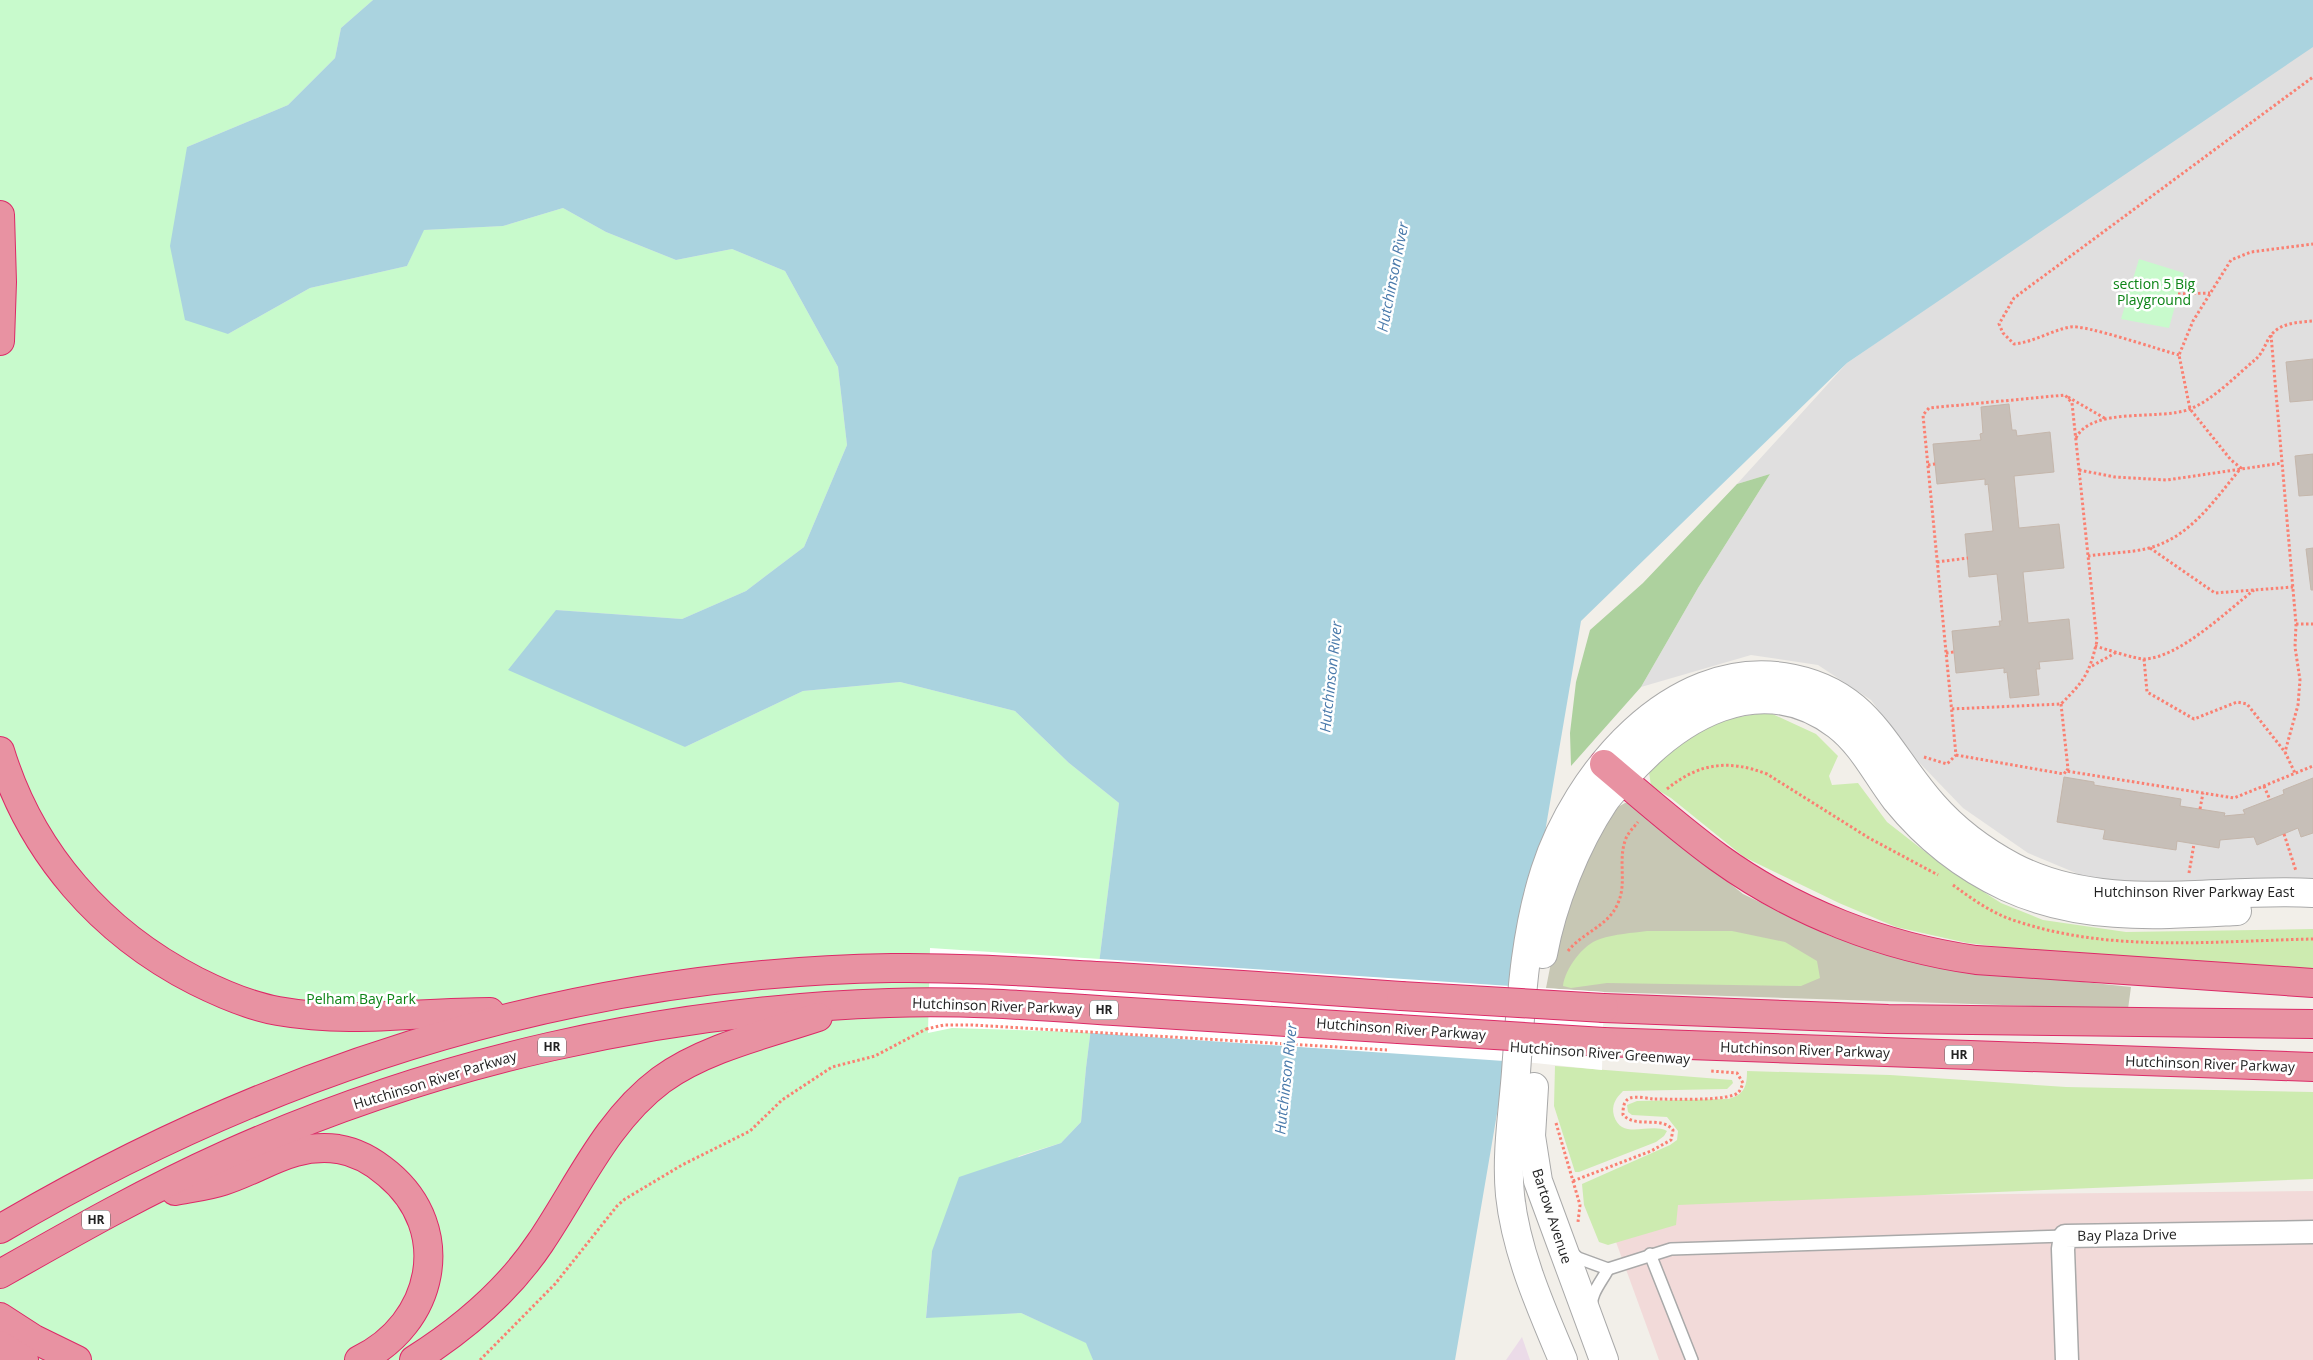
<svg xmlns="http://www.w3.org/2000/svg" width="2313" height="1360" font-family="'Open Sans',sans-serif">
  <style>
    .residential { fill: #e0dfdf }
    .commercial { fill: #f2dad9 }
    .industrial { fill: #ebdbe8 }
    .construction { fill: #c7c7b4 }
    .grass { fill: #cdebb0 }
    .forest { fill: #add19e }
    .park { fill: #c8facc }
    .water { fill: #aad3df }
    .pier { fill: #fff }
    .building { fill: #c7bfb8; stroke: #c4b6ab }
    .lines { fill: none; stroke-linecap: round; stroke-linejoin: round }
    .service-casing { stroke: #a9a9a9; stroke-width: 14 }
    .minor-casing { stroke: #a9a9a9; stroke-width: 25 }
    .tertiary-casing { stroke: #a9a9a9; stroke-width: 30 }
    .motorway-casing { stroke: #dc2a67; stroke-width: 30 }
    .path { stroke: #fa8072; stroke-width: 3; stroke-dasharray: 2.5 2.5; stroke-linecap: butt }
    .service { stroke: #fff; stroke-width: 11 }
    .minor { stroke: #fff; stroke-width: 22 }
    .tertiary { stroke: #fff; stroke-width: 28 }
    .motorway { stroke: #e892a2; stroke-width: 28 }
    .motorway-bridge-casing { stroke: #dc2a67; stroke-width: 30; stroke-linecap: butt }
    .path-bridge { stroke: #fa8072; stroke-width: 3; stroke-dasharray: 2.5 2.5; stroke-linecap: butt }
    .motorway-bridge { stroke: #e892a2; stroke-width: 28 }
    .labels { text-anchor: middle; stroke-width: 5; stroke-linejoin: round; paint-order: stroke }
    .shield { fill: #fff; stroke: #646464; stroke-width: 1 }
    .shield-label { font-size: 12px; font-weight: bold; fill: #222 }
    .park-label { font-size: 14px; fill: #0c8416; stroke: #fff }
    .street-label { font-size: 14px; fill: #222; stroke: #fff }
    .water-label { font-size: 15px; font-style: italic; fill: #4a7aab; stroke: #fff }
  </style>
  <rect width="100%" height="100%" fill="#f2efe9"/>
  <!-- residential -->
  <path class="residential" d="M 2313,43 L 2313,881 L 2100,883 L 2028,853 L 1963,808 L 1911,754 L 1871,700 L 1818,665 L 1751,655 L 1641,687 L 1698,588 L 1770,474 L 1737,484 L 1847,363 Z"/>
  <!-- commercial -->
  <path class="commercial" d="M 2313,1191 L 2313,1360 L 1659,1360 L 1600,1198 Z"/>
  <!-- industrial -->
  <path class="industrial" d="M 1522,1337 L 1530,1360 L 1506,1360 Z"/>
  <!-- construction -->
  <path class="construction" d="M 1625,803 L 1631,803 L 1743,894 L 1830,936 L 1870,949 L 1942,967 L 2131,987 L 2128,1009 L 1604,992 L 1546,988 L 1560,917 L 1592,848 L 1614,809 Z"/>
  <!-- grass -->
  <g class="grass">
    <path d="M 1768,712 L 1816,734 L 1838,756 L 1829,776 L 1832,785 L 1858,783 L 1887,822 L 1946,868 L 2001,903 L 2043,920 L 2126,932 L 2313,929 L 2313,972 L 2081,956 L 1967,943 L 1896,927 L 1839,903 L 1744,857 L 1671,798 L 1651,786 L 1649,772 L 1660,758 L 1717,721 Z"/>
    <path d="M 1647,931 L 1732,931 L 1785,942 L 1817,961 L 1820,978 L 1801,986 L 1607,983 L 1571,988 L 1563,986 C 1565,969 1583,944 1600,939 C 1615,934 1632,933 1647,931 Z"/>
    <path d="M 1555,1066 L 1732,1080 L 1733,1083 L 1727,1089 L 1623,1091 C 1616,1098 1611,1105 1614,1116 C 1622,1141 1650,1122 1667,1131 L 1664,1136 L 1656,1142 L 1579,1172 L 1575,1172 L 1554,1106 Z"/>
    <path d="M 1747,1071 L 1890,1075 L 2066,1087 L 2313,1092 L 2313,1179 L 1678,1205 L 1676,1225 L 1608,1245 L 1599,1242 L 1584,1205 L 1582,1184 L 1670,1145 L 1677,1140 L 1678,1131 L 1667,1117 L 1632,1115 L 1628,1112 L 1627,1105 L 1637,1101 L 1728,1099 C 1744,1095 1747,1087 1747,1071 Z"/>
  </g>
  <!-- forest -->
  <path class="forest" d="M 1770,474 L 1698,588 L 1641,687 L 1571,766 L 1570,733 L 1576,682 L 1590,630 L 1643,583 L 1737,484 Z"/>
  <!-- park -->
  <g class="park">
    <path d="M 0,0 L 373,0 L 341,28 L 335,58 L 288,105 L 187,147 L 228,334 L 310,288 L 407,266 L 423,230 L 503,226 L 563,208 L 606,232 L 676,260 L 732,249 L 785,271 L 838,367 L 847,445 L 804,547 L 746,591 L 682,619 L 556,610 L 685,747 L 803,691 L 900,682 L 1015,711 L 1069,763 L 1119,803 L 1086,1068 L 1081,1122 L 1061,1143 L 1019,1156 L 932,1251 L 926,1317 L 1021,1313 L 1087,1343 L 1093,1360 L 0,1360 Z"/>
    <path d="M 2139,259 L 2184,273 L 2169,328 L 2121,319 Z"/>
  </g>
  <!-- water -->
  <path class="water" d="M 373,0 L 2313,0 L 2313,47 L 1847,363 L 1581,621 L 1455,1360 L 1093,1360 L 1086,1343 L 1021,1313 L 926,1318 L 932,1251 L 959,1177 L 1061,1143 L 1081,1122 L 1086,1068 L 1119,803 L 1069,763 L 1015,711 L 900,682 L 803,691 L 685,747 L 508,670 L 556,610 L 682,619 L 746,591 L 804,547 L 847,445 L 838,367 L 785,271 L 732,249 L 676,260 L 606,232 L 563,208 L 503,226 L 424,230 L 407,266 L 310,288 L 228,334 L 185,320 L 170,246 L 187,147 L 288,105 L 335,58 L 341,28 Z"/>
  <!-- pier -->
  <path class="pier" d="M 930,948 L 1604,992 L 1602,1070 L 1535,1063 L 1077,1032 L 952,1028 L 928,1033 Z"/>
  <!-- building -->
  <g class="building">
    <path d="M 2313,359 L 2313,400 L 2290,402 L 2286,362 Z"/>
    <path d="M 2009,404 L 2012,430 L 2016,430 L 2017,436 L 2050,432 L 2054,472 L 2014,476 L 2019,528 L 2059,524 L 2064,568 L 2023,572 L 2028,623 L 2069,619 L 2073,659 L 2039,662 L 2040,669 L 2036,669 L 2039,695 L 2010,698 L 2007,672 L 2004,673 L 2004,668 L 1956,673 L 1952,631 L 2000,626 L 1999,621 L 2002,621 L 1997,574 L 1969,577 L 1965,534 L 1993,531 L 1988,484 L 1985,485 L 1985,479 L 1937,484 L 1933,444 L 1981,440 L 1980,434 L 1983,433 L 1981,407 Z"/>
    <path d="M 2313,454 L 2313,495 L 2299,496 L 2295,456 Z"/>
    <path d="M 2313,548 L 2313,590 L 2311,590 L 2306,549 Z"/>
    <path d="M 2064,777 L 2094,782 L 2094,785 L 2181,799 L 2180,806 L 2225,813 L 2224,816 L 2245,814 L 2243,810 L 2284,794 L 2283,790 L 2313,778 L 2313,833 L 2301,837 L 2298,828 L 2257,845 L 2254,837 L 2220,840 L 2219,848 L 2177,841 L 2176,850 L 2103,839 L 2105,830 L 2057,822 Z"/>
  </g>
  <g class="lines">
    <defs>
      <g id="service">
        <path d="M 1570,1251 L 1578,1258 L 1608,1269 L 1671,1249 L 2065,1236"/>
        <path d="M 1650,1254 L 1692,1360"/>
        <path d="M 1592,1308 C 1589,1295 1602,1281 1608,1269"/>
      </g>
      <path id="minor" d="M 2067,1360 L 2063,1249 L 2065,1236 L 2313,1232"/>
      <g id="tertiary">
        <path d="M 1543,954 C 1552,904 1576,844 1604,802 C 1609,794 1616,788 1622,781 C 1676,718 1759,666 1837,725 C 1863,745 1876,774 1896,800 C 1926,837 1964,867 2007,887 C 2081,921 2158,915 2237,911"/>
        <path d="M 1534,1087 L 1531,1136 L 1538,1181 L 1604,1360"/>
        <path d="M 1563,1360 C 1541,1308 1516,1252 1510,1195 C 1506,1154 1513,1112 1516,1072 C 1521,1005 1524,936 1545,871 C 1576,774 1671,660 1784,677 C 1869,690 1884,750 1933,805 C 1955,830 1983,851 2013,867 C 2105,915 2214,887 2313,893"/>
      </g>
      <g id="motorway">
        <path d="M 0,215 L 2,282 L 0,341"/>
        <path d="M 0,751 C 31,853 102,933 196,981 C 222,994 249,1006 278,1011 C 351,1024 417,1012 490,1012"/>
        <path d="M 1604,764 C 1642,796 1679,829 1719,858 C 1794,912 1884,947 1976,960 L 2313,983"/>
        <path d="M 1604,1008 L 1888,1019 L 2313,1024"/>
        <path d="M 1604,1042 L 2313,1067"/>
        <path d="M 175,1191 C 191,1188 208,1186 223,1181 C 264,1168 291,1143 338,1149 C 357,1152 374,1162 388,1174 C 455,1230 434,1324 359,1360"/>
        <path d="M 0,1229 C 275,1067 571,973 892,968 C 967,967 1042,973 1117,977 C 1212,983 1306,989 1401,996"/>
        <path d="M 0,1274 C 74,1232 148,1190 226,1155 C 433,1062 662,1010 889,1003 C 964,1000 1039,1006 1114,1011 C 1209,1017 1303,1023 1398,1029"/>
        <path d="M 0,1317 L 34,1339 L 77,1360"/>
        <path d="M 0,1345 L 24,1360"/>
        <path d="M 414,1360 C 463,1329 507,1292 540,1243 C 578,1187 606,1121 661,1080 C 705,1048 767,1034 818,1017"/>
      </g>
    </defs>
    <!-- service casing -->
    <use href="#service" class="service-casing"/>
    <!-- minor casing -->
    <use href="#minor" class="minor-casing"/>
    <!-- tertiary casing -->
    <use href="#tertiary" class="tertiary-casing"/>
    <!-- motorway casing -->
    <use href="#motorway" class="motorway-casing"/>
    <!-- path -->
    <g class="path">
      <path d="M 2178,294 L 2210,293"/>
      <path d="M 2271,335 L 2296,624 L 2295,647 L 2300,680 L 2298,705 L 2285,752"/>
      <path d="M 2179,355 C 2160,350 2084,324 2070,327 C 2050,331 2034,342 2014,344 L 2003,333 L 1999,324 L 2014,298 L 2313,77"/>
      <path d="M 2068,397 L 2106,419"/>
      <path d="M 2076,438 C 2092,406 2160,421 2190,409 C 2213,400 2238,374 2257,358 C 2264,351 2266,341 2272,334 C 2281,323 2299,322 2313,321"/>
      <path d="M 1928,465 L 1935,464"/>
      <path d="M 2079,470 L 2115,477 L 2167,480 L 2282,463"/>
      <path d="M 2150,548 L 2215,593 L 2293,587"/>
      <path d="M 2088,556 C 2108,553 2130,553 2149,548 C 2191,537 2215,499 2241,468 L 2231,460 L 2190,409 L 2179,355 L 2193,321 L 2231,260 L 2251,252 L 2313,244"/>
      <path d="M 1937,562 L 1968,558"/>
      <path d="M 2296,624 L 2313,624"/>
      <path d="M 2095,646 C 2106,649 2135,659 2144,659 C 2179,658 2227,611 2254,590"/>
      <path d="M 1946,653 L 1954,652"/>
      <path d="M 2144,659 L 2147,692 L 2194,719 L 2237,702 L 2247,704 L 2285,752 L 2295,773"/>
      <path d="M 2092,666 L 2117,652"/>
      <path d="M 2061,704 L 2068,769 L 2066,771"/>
      <path d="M 1956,755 L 2064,774 L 2066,771 L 2234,798 L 2313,766"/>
      <path d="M 1924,757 L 1947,764 L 1956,755 L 1923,415 L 1929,408 L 2065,395 L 2072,403 L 2097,641 C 2089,674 2085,680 2061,704 L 1951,709"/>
      <path d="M 2264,786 L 2270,800"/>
      <path d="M 1667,789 C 1699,763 1728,759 1767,774 L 1869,838 L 1938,875"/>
      <path d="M 2200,809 L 2203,793"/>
      <path d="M 2284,834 L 2296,871"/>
      <path d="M 2189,873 L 2194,844"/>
      <path d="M 1953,885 C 1972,899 1993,914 2016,921 C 2111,953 2214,941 2313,939"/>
      <path d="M 1568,951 C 1583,932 1609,926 1618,903 C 1627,883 1618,862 1625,841 C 1627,834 1633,828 1638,822"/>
      <path d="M 1556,1123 L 1580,1205 L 1578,1222"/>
      <path d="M 1573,1181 L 1651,1151 L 1671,1140 L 1673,1130 C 1660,1115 1638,1129 1623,1115 C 1623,1109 1623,1101 1630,1098 C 1636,1096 1646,1098 1653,1099 C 1673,1099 1716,1101 1734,1095 C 1740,1093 1741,1088 1743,1083 L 1737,1073 L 1711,1071"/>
      <path d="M 480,1360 L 555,1284 L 617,1206 L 625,1199 L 682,1165 L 750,1131 L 782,1100 L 832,1067 L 875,1056 L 926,1029"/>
    </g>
    <!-- service -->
    <use href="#service" class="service"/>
    <!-- minor -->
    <use href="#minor" class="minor"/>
    <!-- tertiary -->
    <use href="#tertiary" class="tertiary"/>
    <!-- motorway -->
    <use href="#motorway" class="motorway"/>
    <defs>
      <g id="motorway-bridge">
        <path d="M 1401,996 L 1604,1008"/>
        <path d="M 1398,1029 L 1604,1042"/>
      </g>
    </defs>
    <!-- motorway-bridge casing -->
    <use href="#motorway-bridge" class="motorway-bridge-casing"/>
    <!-- path-bridge -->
    <path class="path-bridge" d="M 926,1029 L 944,1025 L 973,1025 L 1387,1050"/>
    <!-- motorway-bridge -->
    <use href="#motorway-bridge" class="motorway-bridge"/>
  </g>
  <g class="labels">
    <!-- shield labels -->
    <g class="shield">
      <rect x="1090" y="1000.5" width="28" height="19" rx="4"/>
      <rect x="538" y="1037.5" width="28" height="19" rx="4"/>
      <rect x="1945" y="1045.5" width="28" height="19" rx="4"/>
      <rect x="82" y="1210.5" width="28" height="19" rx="4"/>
    </g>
    <g class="shield-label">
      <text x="1104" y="1014">HR</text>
      <text x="552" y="1051">HR</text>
      <text x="1959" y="1059">HR</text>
      <text x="96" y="1224">HR</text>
    </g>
    <!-- park labels -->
    <g class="park-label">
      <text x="2154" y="289">section 5 Big<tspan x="2154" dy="16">Playground</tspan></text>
      <text x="361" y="1004">Pelham Bay Park</text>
    </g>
    <!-- street labels -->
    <g class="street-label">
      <text x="2194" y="897">Hutchinson River Parkway East</text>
      <text transform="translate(997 1006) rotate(2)" y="5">Hutchinson River Parkway</text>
      <text transform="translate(1401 1029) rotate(4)" y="5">Hutchinson River Parkway</text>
      <text transform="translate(1805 1050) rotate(2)" y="5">Hutchinson River Parkway</text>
      <text transform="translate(1600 1053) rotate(4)" y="5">Hutchinson River Greenway</text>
      <text transform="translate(2210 1064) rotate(2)" y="5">Hutchinson River Parkway</text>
      <text transform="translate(435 1080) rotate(-17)" y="5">Hutchinson River Parkway</text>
      <text transform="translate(1552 1216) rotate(72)" y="5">Bartow Avenue</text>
      <text transform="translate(2127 1235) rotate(-1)" y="5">Bay Plaza Drive</text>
    </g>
    <!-- water labels -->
    <g class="water-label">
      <text transform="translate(1393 277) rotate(-79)" y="5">Hutchinson River</text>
      <text transform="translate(1331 677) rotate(-84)" y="5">Hutchinson River</text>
      <text transform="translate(1286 1079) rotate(-84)" y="5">Hutchinson River</text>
    </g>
  </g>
</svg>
